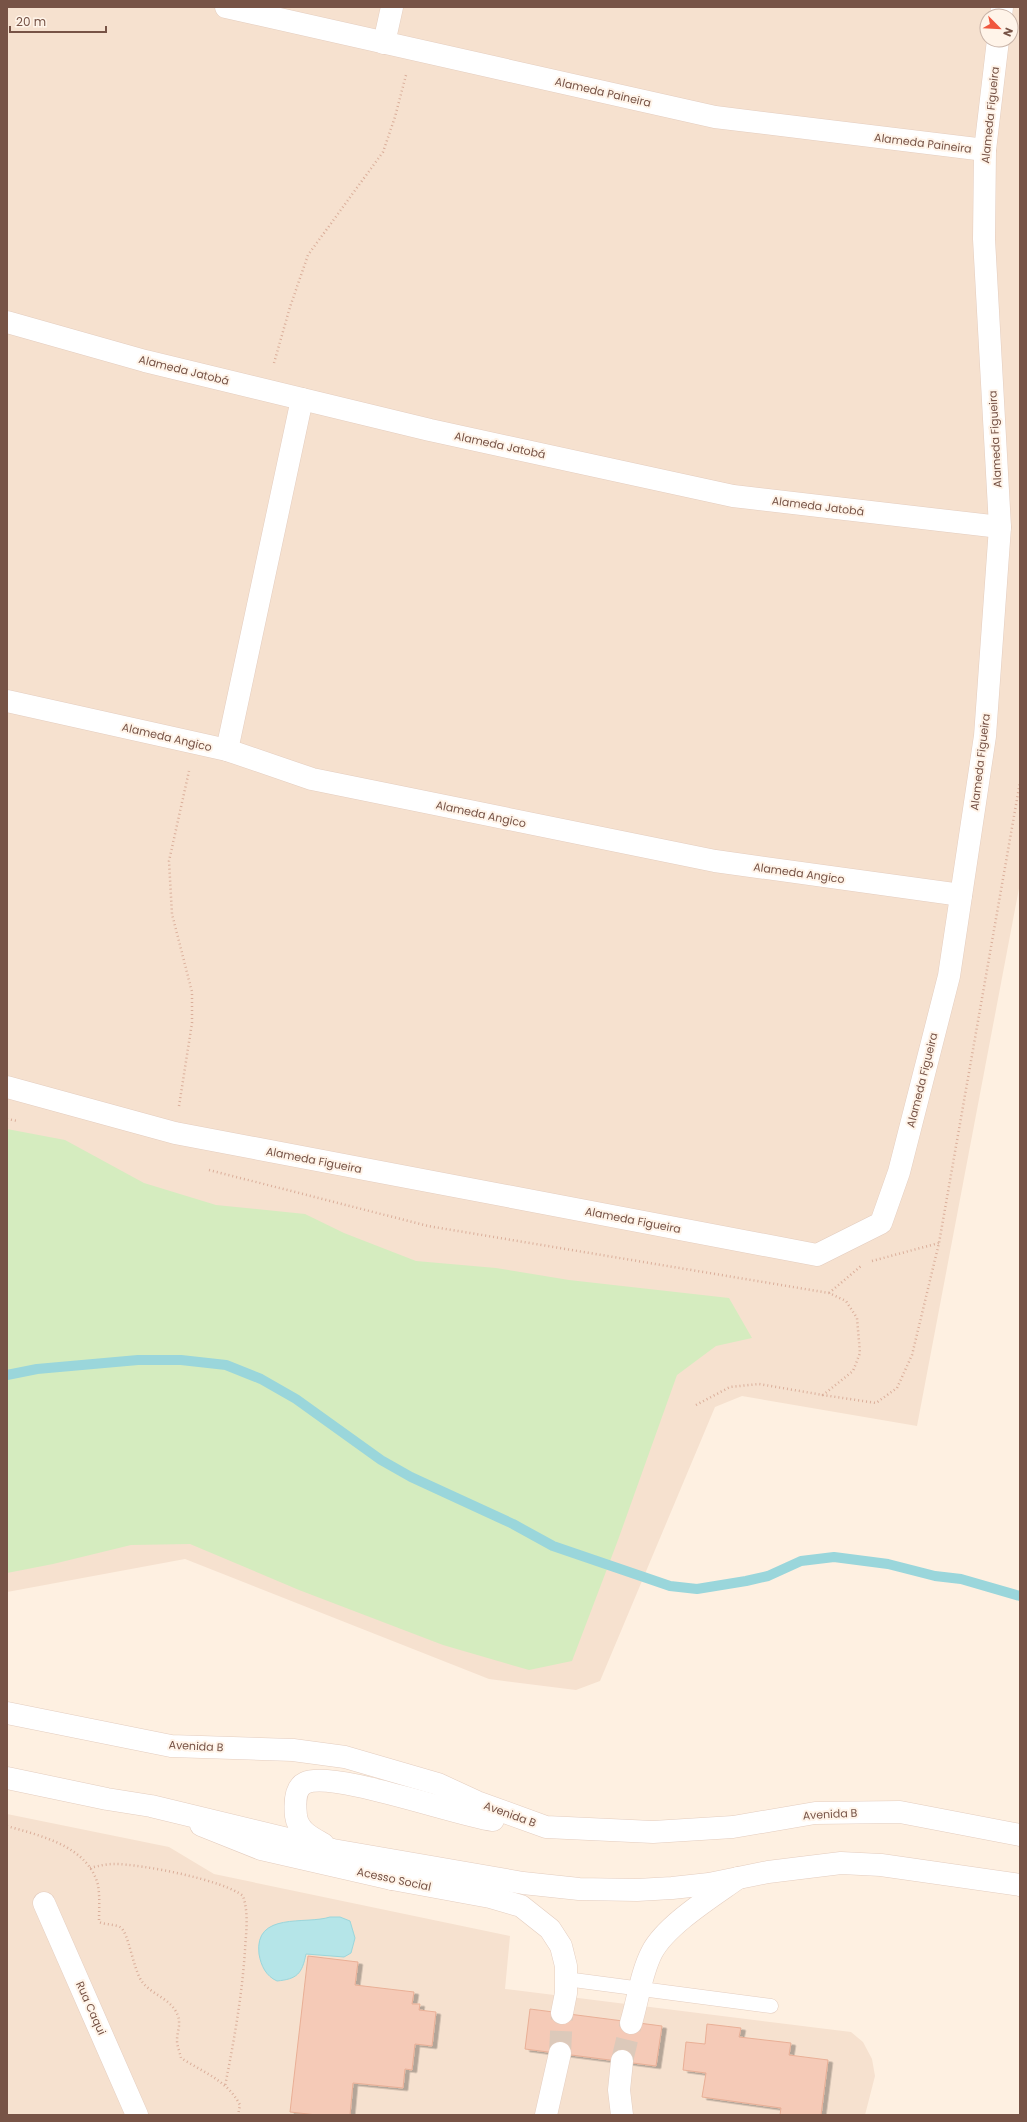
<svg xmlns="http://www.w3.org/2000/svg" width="1027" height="2122" font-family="Poppins,sans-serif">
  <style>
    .residential { fill: #f6e1cf; fill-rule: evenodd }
    .green { fill: #d5ecbf }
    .water { fill: #b5e5e8; stroke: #9ad6db }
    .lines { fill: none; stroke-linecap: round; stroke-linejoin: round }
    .stream { stroke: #9ad6db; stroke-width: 10 }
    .building { fill: #f5cab7; stroke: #e9af96; filter: url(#shadow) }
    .minor-tunnel { stroke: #dcc9ba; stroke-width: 22; stroke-dasharray: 22 11; stroke-linecap: butt }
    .service-casing { stroke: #e4cdbf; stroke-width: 15 }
    .minor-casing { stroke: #e4cdbf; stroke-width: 23 }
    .tertiary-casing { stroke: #e4cdbf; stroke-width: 23 }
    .path { stroke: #daae9a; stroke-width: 2.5; stroke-dasharray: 1 3; stroke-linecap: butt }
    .service { stroke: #fff; stroke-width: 14 }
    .minor { stroke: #fff; stroke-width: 22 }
    .tertiary { stroke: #fff; stroke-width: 22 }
    .labels { text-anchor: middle; stroke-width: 4; stroke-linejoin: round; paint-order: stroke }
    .street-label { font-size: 11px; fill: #775346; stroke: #fff4e9 }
  </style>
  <defs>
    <filter id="shadow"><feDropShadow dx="4.5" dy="2.5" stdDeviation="0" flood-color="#0004"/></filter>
  </defs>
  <rect width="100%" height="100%" fill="#fef0e1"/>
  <!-- residential -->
  <g class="residential">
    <path d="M 7,7 L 1020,7 L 1020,883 L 917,1426 L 742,1396 L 715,1407 L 600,1681 L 576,1690 L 489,1679 L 185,1559 L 7,1592 ZM 987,16 L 1011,16 L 1011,40 L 987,40 Z"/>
    <path d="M 7,1814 L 169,1847 L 214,1874 L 510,1936 L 505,1989 L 851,2032 L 863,2042 L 872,2059 L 875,2076 L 865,2115 L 7,2115 Z"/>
  </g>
  <!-- green -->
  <path class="green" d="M 7,1129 L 65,1140 L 144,1183 L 216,1205 L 305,1214 L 344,1233 L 416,1261 L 496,1268 L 569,1280 L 729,1298 L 752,1338 L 716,1346 L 677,1375 L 618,1540 L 572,1661 L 529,1670 L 443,1645 L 299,1590 L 190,1544 L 131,1545 L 53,1564 L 7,1573 Z"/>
  <!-- water -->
  <path class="water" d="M 330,1917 L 340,1917 L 350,1921 L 355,1938 L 351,1953 L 344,1957 L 306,1954 C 302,1974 297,1979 277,1981 C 266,1976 261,1966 259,1954 C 254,1911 306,1925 330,1917 Z"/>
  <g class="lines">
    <!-- stream -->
    <path class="stream" d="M 7,1375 L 37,1369 L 138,1360 L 181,1360 L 226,1365 L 261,1379 L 296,1399 L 381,1460 L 411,1477 L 513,1524 L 553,1546 L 670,1586 L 697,1589 L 746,1581 L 768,1576 L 801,1561 L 834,1557 L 888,1564 L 935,1576 L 961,1579 L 1020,1596"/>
  </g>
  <!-- building -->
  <g class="building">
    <path d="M 308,1956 L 358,1962 L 355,1985 L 414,1992 L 412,2004 L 420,2004 L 419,2010 L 436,2012 L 432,2046 L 415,2044 L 412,2070 L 405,2069 L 403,2088 L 353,2083 L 350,2115 L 317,2115 L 290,2112 Z"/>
    <path d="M 530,2009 L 662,2026 L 656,2066 L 525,2049 Z"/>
    <path d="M 707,2024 L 741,2028 L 739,2037 L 791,2043 L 789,2055 L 828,2060 L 821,2115 L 780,2115 L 781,2108 L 702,2097 L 706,2073 L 683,2070 L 686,2042 L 705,2044 Z"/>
  </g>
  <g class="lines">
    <!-- minor-tunnel -->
    <g class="minor-tunnel">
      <path d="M 560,2053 L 562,2013"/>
      <path d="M 622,2061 L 631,2023"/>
    </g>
    <defs>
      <path id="service" d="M 566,1979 L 771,2006"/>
      <g id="minor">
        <path d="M 226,7 L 715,117 L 985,150"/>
        <path d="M 1001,16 L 1002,7"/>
        <path d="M 384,43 L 392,7"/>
        <path d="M 7,322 L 145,361 L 430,430 L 733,496 L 1000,527"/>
        <path d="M 7,701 L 227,750 L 312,779 L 715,861 L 961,895"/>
        <path d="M 227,750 L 302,399"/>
        <path d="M 7,1087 L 175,1133 L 817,1255 L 881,1223 L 899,1172 L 949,976 L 985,736 L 1000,527 L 984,239 L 985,150 L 998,40"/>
        <path d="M 201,1825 L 261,1849 L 392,1879 L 490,1897 L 521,1906 L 550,1929 L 561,1946 L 566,1966 L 566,1993 L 562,2013"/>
        <path d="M 44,1903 L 137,2115"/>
        <path d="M 631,2023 C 638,2000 641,1973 652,1952 C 666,1925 713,1896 738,1878"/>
        <path d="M 546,2115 L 560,2053"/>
        <path d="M 622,2115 L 619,2090 L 622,2061"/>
      </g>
      <g id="tertiary">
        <path d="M 7,1713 L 171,1746 L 293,1750 L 345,1757 L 438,1784 L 477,1802 L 546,1827 L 653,1832 L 733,1827 L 815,1813 L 900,1812 L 1020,1835"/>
        <path d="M 7,1778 L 107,1799 L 151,1806 L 333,1850 L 523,1883 L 579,1889 L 637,1890 L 672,1888 L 709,1884 L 768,1872 L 841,1863 L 881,1865 L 1020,1885"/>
        <path d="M 323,1844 C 311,1837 298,1831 296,1816 C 295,1806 294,1788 305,1783 C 332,1770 456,1815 493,1820"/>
        <path d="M 355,1861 L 392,1879"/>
      </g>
    </defs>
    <!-- service casing -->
    <use href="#service" class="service-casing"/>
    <!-- minor casing -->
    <use href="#minor" class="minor-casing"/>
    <!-- tertiary casing -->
    <use href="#tertiary" class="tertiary-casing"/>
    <!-- path -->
    <g class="path">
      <path d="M 274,363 L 290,307 L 308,255 L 383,152 L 395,117 L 406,75"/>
      <path d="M 179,1106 L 192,1023 L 192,992 L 172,914 L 169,861 L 189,771"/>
      <path d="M 7,1119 L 18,1121"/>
      <path d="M 209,1170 L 428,1226 L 829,1293 L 846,1301 L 857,1318 L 860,1353 L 853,1371 L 823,1395 L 876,1403 L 897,1388 L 912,1355 L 939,1243 L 1020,782"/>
      <path d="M 872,1261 L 939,1243"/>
      <path d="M 829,1293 L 861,1266"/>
      <path d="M 696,1405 L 730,1387 L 759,1384 L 823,1395"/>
      <path d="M 7,1826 C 41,1836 88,1846 98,1885 C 100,1897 99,1909 99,1922 C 106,1925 114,1924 120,1927 C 129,1932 133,1971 143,1983 C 154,1996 172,1999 178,2016 C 181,2025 177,2032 177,2040 C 177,2046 180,2053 181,2058 C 203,2072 228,2081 240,2105 L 238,2115"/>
      <path d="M 90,1868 C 98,1866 106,1864 114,1864 C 141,1864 224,1880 243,1896 C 249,1914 246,1932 245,1950 C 242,1996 234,2041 225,2086"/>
    </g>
    <!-- service -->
    <use href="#service" class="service"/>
    <!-- minor -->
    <use href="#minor" class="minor"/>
    <!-- tertiary -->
    <use href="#tertiary" class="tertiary"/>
  </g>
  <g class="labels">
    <!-- street labels -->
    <g class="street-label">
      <text transform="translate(603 92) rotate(13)" y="4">Alameda Paineira</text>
      <text transform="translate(990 115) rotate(-84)" y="4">Alameda Figueira</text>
      <text transform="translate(923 143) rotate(7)" y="4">Alameda Paineira</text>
      <text transform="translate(184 370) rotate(14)" y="4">Alameda Jatobá</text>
      <text transform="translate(995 439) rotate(-93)" y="4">Alameda Figueira</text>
      <text transform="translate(500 445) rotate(12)" y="4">Alameda Jatobá</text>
      <text transform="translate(818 506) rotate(7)" y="4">Alameda Jatobá</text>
      <text transform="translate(167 737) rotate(13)" y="4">Alameda Angico</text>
      <text transform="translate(980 762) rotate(-83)" y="4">Alameda Figueira</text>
      <text transform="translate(481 814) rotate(12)" y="4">Alameda Angico</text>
      <text transform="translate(799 873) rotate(8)" y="4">Alameda Angico</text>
      <text transform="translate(922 1080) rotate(-76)" y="4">Alameda Figueira</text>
      <text transform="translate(314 1160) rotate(11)" y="4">Alameda Figueira</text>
      <text transform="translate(633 1220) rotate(11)" y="4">Alameda Figueira</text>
      <text transform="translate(196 1746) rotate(3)" y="4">Avenida B</text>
      <text transform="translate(510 1814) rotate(20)" y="4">Avenida B</text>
      <text transform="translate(830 1814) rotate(-3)" y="4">Avenida B</text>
      <text transform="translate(394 1879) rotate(12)" y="4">Acesso Social</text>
      <text transform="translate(91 2008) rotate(66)" y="4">Rua Caqui</text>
    </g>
  </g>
  <!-- border -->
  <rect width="1027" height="2122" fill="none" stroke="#775346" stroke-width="16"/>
  <!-- north arrow -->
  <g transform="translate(999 28) rotate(114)"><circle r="19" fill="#fff4e9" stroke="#c9b4a8"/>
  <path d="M0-3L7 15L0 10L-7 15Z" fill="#f0573e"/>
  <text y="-6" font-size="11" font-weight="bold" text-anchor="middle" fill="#775346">N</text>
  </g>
  <!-- scale -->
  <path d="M10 26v6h96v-6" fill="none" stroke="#775346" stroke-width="2"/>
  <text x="16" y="26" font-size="12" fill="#775346" stroke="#fff4e9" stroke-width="3" paint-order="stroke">20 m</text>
</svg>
